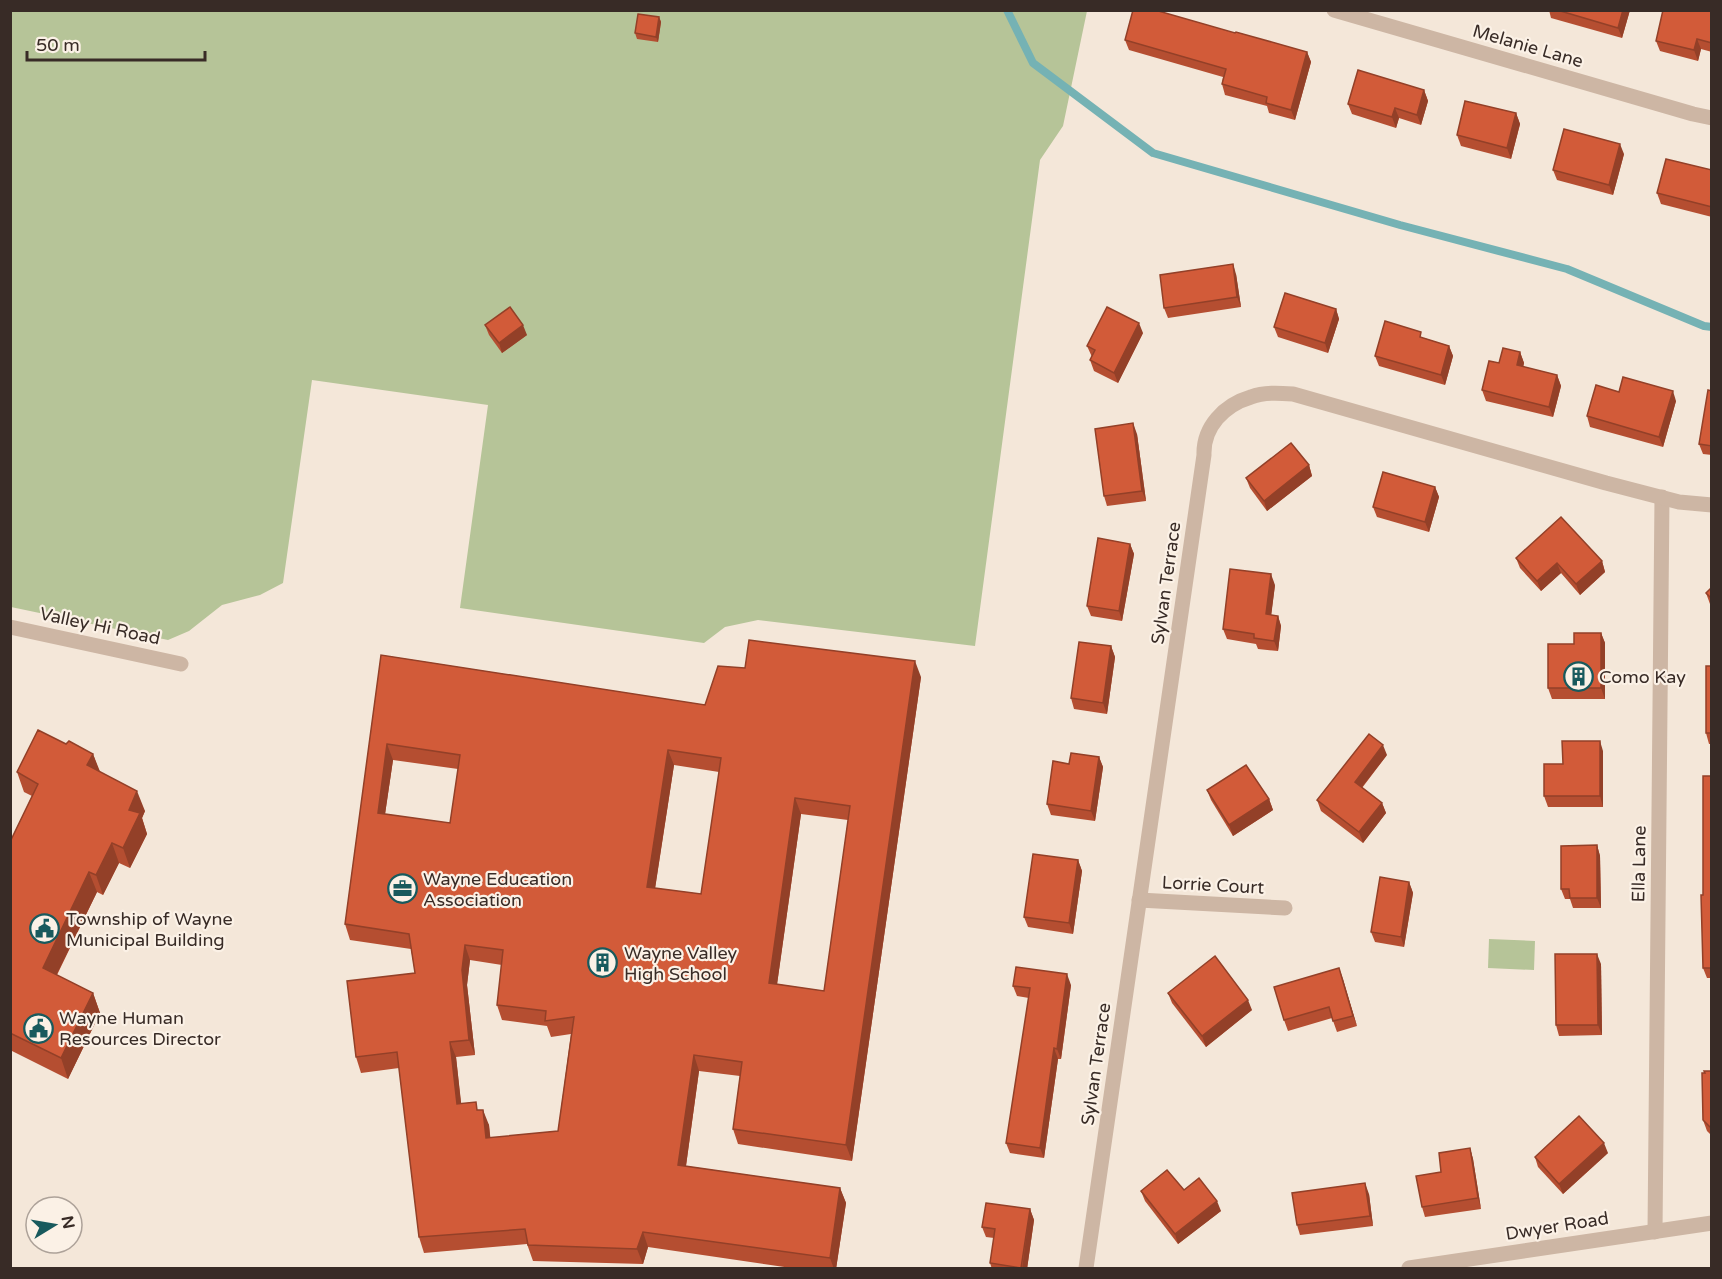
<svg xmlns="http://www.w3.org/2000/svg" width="1722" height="1279" font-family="'Varela Round',sans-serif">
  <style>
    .green { fill: #b6c498 }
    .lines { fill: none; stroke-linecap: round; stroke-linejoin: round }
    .stream { stroke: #75b2b4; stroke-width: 8 }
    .minor { stroke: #cdb6a4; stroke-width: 15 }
    .wall { fill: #b54e31; fill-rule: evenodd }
    .shaded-wall { fill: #934028 }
    .building { fill: #d25b39; stroke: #934028; stroke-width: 1.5; fill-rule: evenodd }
    .labels { text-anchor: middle; stroke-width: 4.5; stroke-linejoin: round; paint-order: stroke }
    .street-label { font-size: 18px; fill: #382b26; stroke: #fbf1e6 }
    .poi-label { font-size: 18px; fill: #382b26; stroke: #fbf1e6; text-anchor: start }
  </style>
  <rect width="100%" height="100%" fill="#f4e7d9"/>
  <!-- green -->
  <g class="green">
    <path d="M 11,11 L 1087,11 L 1063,126 L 1040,160 L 975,646 L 758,620 L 725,627 L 704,643 L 460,608 L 488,405 L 312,380 L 283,583 L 260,595 L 222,605 L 189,631 L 168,640 L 11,607 Z"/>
    <path d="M 1489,939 L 1535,941 L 1534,970 L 1488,968 Z"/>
  </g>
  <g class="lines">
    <!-- stream -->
    <path class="stream" d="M 1007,10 L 1033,63 L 1153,153 L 1400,225 L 1567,269 L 1704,326 L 1712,327"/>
    <!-- minor -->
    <g class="minor">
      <path d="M 1334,10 L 1693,114 L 1712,118"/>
      <path d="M 10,627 L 181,664"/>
      <path d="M 1139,900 L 1285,908"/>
      <path d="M 1655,1232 L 1662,497"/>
      <path d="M 1086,1268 L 1204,455 C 1203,427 1224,405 1251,397 C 1264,392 1279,393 1293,394 L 1606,483 L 1679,502 L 1712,505"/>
      <path d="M 1409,1268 L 1712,1223"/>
    </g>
  </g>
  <!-- wall -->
  <g class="wall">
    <path d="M 1549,10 L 1630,10 L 1622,38 L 1551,18 Z"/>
    <path d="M 1712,10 L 1712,52 L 1701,49 L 1698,61 L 1660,51 L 1656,41 Z"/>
    <path d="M 659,17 L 661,22 L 658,42 L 637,39 L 635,33 Z"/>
    <path d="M 1235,33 L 1307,52 L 1311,62 L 1295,120 L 1269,113 L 1267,106 L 1225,95 L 1222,84 L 1223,77 L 1129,50 L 1125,40 Z"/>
    <path d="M 1424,90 L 1428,101 L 1421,125 L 1399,118 L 1396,128 L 1352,114 L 1348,104 Z"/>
    <path d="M 1516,113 L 1520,124 L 1511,159 L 1461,146 L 1457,135 Z"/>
    <path d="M 1624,154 L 1613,195 L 1557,180 L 1553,170 Z"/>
    <path d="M 1712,170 L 1712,217 L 1661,204 L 1657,193 Z"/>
    <path d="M 1236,274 L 1241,307 L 1168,318 L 1164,308 Z"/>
    <path d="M 1336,309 L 1339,319 L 1328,353 L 1278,337 L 1274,327 Z"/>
    <path d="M 485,325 L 527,335 L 502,353 L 489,335 Z"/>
    <path d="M 1143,333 L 1118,383 L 1094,371 L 1090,360 L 1092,357 L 1087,346 Z"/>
    <path d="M 1424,338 L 1449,346 L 1453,356 L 1445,385 L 1379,366 L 1375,356 Z"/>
    <path d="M 1520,352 L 1524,363 L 1523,367 L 1557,375 L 1561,386 L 1553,417 L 1486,401 L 1482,390 L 1499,363 Z"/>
    <path d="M 1712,391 L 1712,455 L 1703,454 L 1699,444 Z"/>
    <path d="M 1619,392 L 1676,401 L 1663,447 L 1590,427 L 1587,416 Z"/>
    <path d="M 1137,434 L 1146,501 L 1107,506 L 1104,496 Z"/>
    <path d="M 1309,465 L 1312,476 L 1267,511 L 1250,488 L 1246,478 Z"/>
    <path d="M 1435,487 L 1439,497 L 1429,532 L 1377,517 L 1373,507 Z"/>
    <path d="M 1130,544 L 1134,554 L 1122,621 L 1091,616 L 1087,606 Z"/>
    <path d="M 1516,558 L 1602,561 L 1605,572 L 1580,595 L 1561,573 L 1541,591 L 1520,568 Z"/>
    <path d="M 1275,585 L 1271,615 L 1278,616 L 1281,626 L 1278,651 L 1258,649 L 1256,644 L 1227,639 L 1223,629 Z"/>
    <path d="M 1712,587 L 1712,605 L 1710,604 L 1706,593 Z"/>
    <path d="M 1601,633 L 1605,643 L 1605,699 L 1552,699 L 1548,688 L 1574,644 Z"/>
    <path d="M 1111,646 L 1115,657 L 1107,714 L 1074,709 L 1071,698 Z"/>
    <path d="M 381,655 L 705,705 L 745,668 L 921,677 L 852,1161 L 738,1144 L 733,1129 L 740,1076 L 699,1071 L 686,1166 L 840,1188 L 846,1203 L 836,1269 L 798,1269 L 648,1247 L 643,1264 L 533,1261 L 527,1244 L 424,1253 L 419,1237 L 399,1068 L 361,1073 L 356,1057 L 415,973 L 411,949 L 350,940 L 345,924 ZM 393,760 L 458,769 L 450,823 L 385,814 ZM 674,765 L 719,772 L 701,894 L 655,888 ZM 801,814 L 848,820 L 824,991 L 777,984 ZM 470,960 L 502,965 L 497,1005 L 502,1020 L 547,1026 L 551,1037 L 571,1034 L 558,1131 L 490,1138 L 489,1125 L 478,1110 L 461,1104 L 456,1057 L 475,1055 L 467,985 Z"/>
    <path d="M 1712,666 L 1712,744 L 1709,744 L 1706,733 Z"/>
    <path d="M 66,744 L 93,754 L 99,771 L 145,811 L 142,818 L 147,834 L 130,868 L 119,863 L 103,895 L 97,892 L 57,975 L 93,993 L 100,1013 L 68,1079 L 10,1050 L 10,842 L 32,796 L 24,792 L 17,772 Z"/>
    <path d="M 1603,751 L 1603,807 L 1548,807 L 1544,796 Z"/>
    <path d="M 1387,755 L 1362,788 L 1382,803 L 1386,813 L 1363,843 L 1321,811 L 1317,800 Z"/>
    <path d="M 1099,757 L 1103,767 L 1095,821 L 1051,815 L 1047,804 L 1069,764 Z"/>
    <path d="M 1712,776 L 1712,978 L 1707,978 L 1703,968 L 1703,895 Z"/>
    <path d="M 1207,790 L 1269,799 L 1273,810 L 1233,836 L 1211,800 Z"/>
    <path d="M 1597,845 L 1600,856 L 1601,908 L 1573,908 L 1570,899 L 1565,899 L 1561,889 Z"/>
    <path d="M 1078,860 L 1082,871 L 1073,934 L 1028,927 L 1024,917 Z"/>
    <path d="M 1409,882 L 1413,893 L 1404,947 L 1375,942 L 1371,932 Z"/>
    <path d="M 1601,964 L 1602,1035 L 1559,1036 L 1556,1025 Z"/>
    <path d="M 1339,968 L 1357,1026 L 1337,1032 L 1332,1018 L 1288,1031 L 1284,1020 Z"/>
    <path d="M 1071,985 L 1061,1059 L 1058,1059 L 1044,1158 L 1010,1153 L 1006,1143 L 1029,998 L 1017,996 L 1013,986 Z"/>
    <path d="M 1168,993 L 1252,1010 L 1206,1047 L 1172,1003 Z"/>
    <path d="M 1712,1071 L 1712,1136 L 1707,1131 L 1703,1120 L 1705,1073 Z"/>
    <path d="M 1470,1148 L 1473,1159 L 1481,1209 L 1425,1217 L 1422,1207 Z"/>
    <path d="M 1608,1153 L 1563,1194 L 1538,1167 L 1535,1157 Z"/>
    <path d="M 1184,1190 L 1221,1211 L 1178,1244 L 1145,1201 L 1141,1191 Z"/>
    <path d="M 1369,1194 L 1373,1226 L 1300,1235 L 1297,1225 Z"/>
    <path d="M 1030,1209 L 1034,1220 L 1027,1269 L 992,1269 L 990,1263 L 994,1238 L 986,1237 L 982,1227 Z"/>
  </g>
  <!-- shaded-wall -->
  <g class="shaded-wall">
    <path d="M 1623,10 L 1630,10 L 1622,38 L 1618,28 Z"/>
    <path d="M 659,17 L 661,22 L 658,42 L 656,37 Z"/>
    <path d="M 1697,39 L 1701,49 L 1698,61 L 1694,50 Z"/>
    <path d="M 1307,52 L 1311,62 L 1295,120 L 1291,110 Z"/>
    <path d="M 1424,90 L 1428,101 L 1421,125 L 1417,115 Z"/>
    <path d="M 1395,108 L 1399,118 L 1396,128 L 1392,117 Z"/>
    <path d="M 1516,113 L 1520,124 L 1511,159 L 1507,148 Z"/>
    <path d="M 1620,144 L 1624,154 L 1613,195 L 1609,185 Z"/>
    <path d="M 1233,264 L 1236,274 L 1241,307 L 1237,297 Z"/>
    <path d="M 1336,309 L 1339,319 L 1328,353 L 1325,343 Z"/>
    <path d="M 1139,323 L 1143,333 L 1118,383 L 1114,373 Z"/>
    <path d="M 523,325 L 527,335 L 502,353 L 499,343 Z"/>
    <path d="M 1449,346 L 1453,356 L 1445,385 L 1441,375 Z"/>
    <path d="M 1520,352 L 1524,363 L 1521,376 L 1517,365 Z"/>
    <path d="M 1557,375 L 1561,386 L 1553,417 L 1549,407 Z"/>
    <path d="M 1673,391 L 1676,401 L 1663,447 L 1659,437 Z"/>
    <path d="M 1133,423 L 1137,434 L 1146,501 L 1142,491 Z"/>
    <path d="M 1309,465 L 1312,476 L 1267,511 L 1264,501 Z"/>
    <path d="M 1435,487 L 1439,497 L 1429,532 L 1425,522 Z"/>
    <path d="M 1130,544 L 1134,554 L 1122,621 L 1119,611 Z"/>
    <path d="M 1602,561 L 1605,572 L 1580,595 L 1576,584 Z"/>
    <path d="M 1557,563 L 1561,573 L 1541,591 L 1537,581 Z"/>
    <path d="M 1271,574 L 1275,585 L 1270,625 L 1266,614 Z"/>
    <path d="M 1278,616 L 1281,626 L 1278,651 L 1274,641 Z"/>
    <path d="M 1601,633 L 1605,643 L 1605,699 L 1601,688 Z"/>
    <path d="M 1111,646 L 1115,657 L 1107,714 L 1103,703 Z"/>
    <path d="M 915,661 L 921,677 L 852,1161 L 846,1145 Z"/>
    <path d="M 1600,741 L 1603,751 L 1603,807 L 1600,796 Z"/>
    <path d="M 387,744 L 393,760 L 383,828 L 378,813 Z"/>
    <path d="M 1383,745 L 1387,755 L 1358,792 L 1355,782 Z"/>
    <path d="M 668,750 L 674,765 L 653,902 L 647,887 Z"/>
    <path d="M 93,754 L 101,774 L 87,765 Z"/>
    <path d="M 1099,757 L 1103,767 L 1095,821 L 1091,811 Z"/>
    <path d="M 137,791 L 145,811 L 142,818 L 147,834 L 130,868 L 123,848 L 129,810 Z"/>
    <path d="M 795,798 L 801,814 L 775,999 L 769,983 Z"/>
    <path d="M 1269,799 L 1273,810 L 1233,836 L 1229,825 Z"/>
    <path d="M 1382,803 L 1386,813 L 1363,843 L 1359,832 Z"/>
    <path d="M 112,843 L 119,863 L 103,895 L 96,875 Z"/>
    <path d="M 1597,845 L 1600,856 L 1601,908 L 1597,898 Z"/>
    <path d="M 1078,860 L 1082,871 L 1073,934 L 1069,923 Z"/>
    <path d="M 89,872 L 97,892 L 50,988 L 43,968 Z"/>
    <path d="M 1409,882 L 1413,893 L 1404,947 L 1401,937 Z"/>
    <path d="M 465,945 L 470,960 L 467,985 L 475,1055 L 469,1040 L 462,970 Z"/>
    <path d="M 1597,954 L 1601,964 L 1602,1035 L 1598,1025 Z"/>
    <path d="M 1339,968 L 1343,979 L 1357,1026 L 1353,1016 Z"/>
    <path d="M 1067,974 L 1071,985 L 1061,1059 L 1057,1049 Z"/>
    <path d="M 93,993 L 100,1013 L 68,1079 L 61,1058 Z"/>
    <path d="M 1248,1000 L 1252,1010 L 1206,1047 L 1202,1036 Z"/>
    <path d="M 450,1042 L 456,1057 L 463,1120 L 457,1104 Z"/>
    <path d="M 1054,1048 L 1058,1059 L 1044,1158 L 1040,1148 Z"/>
    <path d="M 694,1055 L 699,1071 L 684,1180 L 678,1165 Z"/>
    <path d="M 483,1110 L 489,1125 L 492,1153 L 486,1138 Z"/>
    <path d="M 1604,1143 L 1608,1153 L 1563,1194 L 1559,1184 Z"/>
    <path d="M 1470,1148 L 1473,1159 L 1481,1209 L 1478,1198 Z"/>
    <path d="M 1365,1183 L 1369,1194 L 1373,1226 L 1370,1216 Z"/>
    <path d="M 840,1188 L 846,1203 L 836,1269 L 834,1269 L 830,1258 Z"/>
    <path d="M 1217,1201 L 1221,1211 L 1178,1244 L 1175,1234 Z"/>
    <path d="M 1030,1209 L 1034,1220 L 1027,1269 L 1022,1269 Z"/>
    <path d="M 643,1232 L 648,1247 L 643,1264 L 637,1249 Z"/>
  </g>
  <!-- building -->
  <g class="building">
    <path d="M 1133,10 L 1155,10 L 1235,33 L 1236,32 L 1307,52 L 1291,110 L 1266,103 L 1267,97 L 1222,84 L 1226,69 L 1125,40 Z"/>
    <path d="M 1557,10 L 1623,10 L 1618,28 Z"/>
    <path d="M 1663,10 L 1712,10 L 1712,43 L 1697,39 L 1694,50 L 1656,41 Z"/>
    <path d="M 638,14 L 659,17 L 656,37 L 635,33 Z"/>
    <path d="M 1358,70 L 1424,90 L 1417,115 L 1395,108 L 1392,117 L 1348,104 Z"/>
    <path d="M 1465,101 L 1516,113 L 1507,148 L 1457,135 Z"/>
    <path d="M 1564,129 L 1620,144 L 1609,185 L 1553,170 Z"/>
    <path d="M 1666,159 L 1712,170 L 1712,207 L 1657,193 Z"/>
    <path d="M 1233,264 L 1237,297 L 1164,308 L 1160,275 Z"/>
    <path d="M 1285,293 L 1336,309 L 1325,343 L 1274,327 Z"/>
    <path d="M 510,307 L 523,325 L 499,343 L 485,325 Z"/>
    <path d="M 1107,307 L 1139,323 L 1114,373 L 1090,360 L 1095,350 L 1087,346 Z"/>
    <path d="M 1385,321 L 1421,332 L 1420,337 L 1449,346 L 1441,375 L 1375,356 Z"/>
    <path d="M 1503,348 L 1520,352 L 1517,365 L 1557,375 L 1549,407 L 1482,390 L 1489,361 L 1499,363 Z"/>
    <path d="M 1623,377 L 1673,391 L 1659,437 L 1587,416 L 1596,385 L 1619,392 Z"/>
    <path d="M 1708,390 L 1712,391 L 1712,446 L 1699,444 Z"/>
    <path d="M 1133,423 L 1142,491 L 1104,496 L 1095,429 Z"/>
    <path d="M 1291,443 L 1309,465 L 1264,501 L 1246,478 Z"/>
    <path d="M 1383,472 L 1435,487 L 1425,522 L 1373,507 Z"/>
    <path d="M 1561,517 L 1602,561 L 1576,584 L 1557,563 L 1537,581 L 1516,558 Z"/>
    <path d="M 1098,538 L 1130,544 L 1119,611 L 1087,606 Z"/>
    <path d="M 1230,569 L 1271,574 L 1266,614 L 1278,616 L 1274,641 L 1254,638 L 1254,634 L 1223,629 Z"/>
    <path d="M 1712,587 L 1712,599 L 1706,593 Z"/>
    <path d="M 1574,633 L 1601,633 L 1601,688 L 1548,688 L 1548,644 L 1574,644 Z"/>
    <path d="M 749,640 L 915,661 L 846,1145 L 733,1129 L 742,1062 L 694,1055 L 678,1165 L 840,1188 L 830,1258 L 643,1232 L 637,1249 L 528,1245 L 525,1229 L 419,1237 L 397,1052 L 356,1057 L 347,981 L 415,973 L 409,934 L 345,924 L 381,655 L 705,705 L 718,666 L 745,668 ZM 387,744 L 460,755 L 450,823 L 378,813 ZM 668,750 L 721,758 L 701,894 L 647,887 ZM 795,798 L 850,806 L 824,991 L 769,983 ZM 465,945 L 503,950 L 497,1005 L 546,1011 L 545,1021 L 574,1017 L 558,1131 L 486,1138 L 483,1110 L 477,1110 L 476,1102 L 457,1104 L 450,1042 L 469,1040 L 462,970 Z"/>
    <path d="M 1079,642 L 1111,646 L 1103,703 L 1071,698 Z"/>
    <rect x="1706" y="666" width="6" height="67"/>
    <path d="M 38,730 L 66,744 L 69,741 L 93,754 L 87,765 L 137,791 L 129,810 L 140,813 L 123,848 L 112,843 L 96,875 L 89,872 L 43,968 L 93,993 L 61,1058 L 10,1033 L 10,842 L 38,784 L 17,772 Z"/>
    <path d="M 1369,734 L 1383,745 L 1355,782 L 1382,803 L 1359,832 L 1317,800 Z"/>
    <path d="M 1562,741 L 1600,741 L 1600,796 L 1544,796 L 1544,764 L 1563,764 Z"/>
    <path d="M 1071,753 L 1099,757 L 1091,811 L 1047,804 L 1053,761 L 1069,764 Z"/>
    <path d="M 1246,765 L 1269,799 L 1229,825 L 1207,790 Z"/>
    <path d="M 1703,776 L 1712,776 L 1712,968 L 1703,968 L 1701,895 L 1703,895 Z"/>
    <path d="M 1597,845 L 1597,898 L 1570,898 L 1569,889 L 1561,889 L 1561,846 Z"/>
    <path d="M 1033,854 L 1078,860 L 1069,923 L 1024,917 Z"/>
    <path d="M 1380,877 L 1409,882 L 1401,937 L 1371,932 Z"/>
    <path d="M 1555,954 L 1597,954 L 1598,1025 L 1556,1025 Z"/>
    <path d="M 1215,956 L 1248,1000 L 1202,1036 L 1168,993 Z"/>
    <path d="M 1016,967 L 1067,974 L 1057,1049 L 1054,1048 L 1040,1148 L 1006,1143 L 1030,988 L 1013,986 Z"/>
    <path d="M 1339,968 L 1353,1016 L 1333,1021 L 1329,1007 L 1284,1020 L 1274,987 Z"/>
    <path d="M 1704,1071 L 1712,1071 L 1712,1129 L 1703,1120 L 1702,1073 L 1705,1073 Z"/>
    <path d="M 1579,1116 L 1604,1143 L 1559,1184 L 1535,1157 Z"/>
    <path d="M 1470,1148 L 1478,1198 L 1422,1207 L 1416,1176 L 1441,1172 L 1439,1153 Z"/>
    <path d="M 1167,1170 L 1184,1190 L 1199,1178 L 1217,1201 L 1175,1234 L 1141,1191 Z"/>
    <path d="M 1365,1183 L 1370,1216 L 1297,1225 L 1292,1193 Z"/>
    <path d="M 986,1203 L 1030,1209 L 1021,1268 L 990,1263 L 995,1229 L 982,1227 Z"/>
  </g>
  <!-- icons -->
  <defs>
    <symbol id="building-ring" viewBox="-11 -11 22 22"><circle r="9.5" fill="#fbf1e6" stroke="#185a5d" stroke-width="1.5"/><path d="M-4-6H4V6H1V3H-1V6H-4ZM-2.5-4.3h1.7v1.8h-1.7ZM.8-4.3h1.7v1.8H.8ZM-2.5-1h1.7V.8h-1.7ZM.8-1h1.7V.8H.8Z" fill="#185a5d"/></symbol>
    <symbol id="office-ring" viewBox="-11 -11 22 22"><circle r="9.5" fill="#fbf1e6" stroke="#185a5d" stroke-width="1.5"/><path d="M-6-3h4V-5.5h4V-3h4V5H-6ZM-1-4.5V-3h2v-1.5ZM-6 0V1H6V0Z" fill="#185a5d"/></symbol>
    <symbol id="civic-ring" viewBox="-11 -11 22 22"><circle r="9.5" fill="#fbf1e6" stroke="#185a5d" stroke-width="1.5"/><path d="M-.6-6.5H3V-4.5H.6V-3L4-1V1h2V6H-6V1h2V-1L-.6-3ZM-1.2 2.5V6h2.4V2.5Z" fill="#185a5d"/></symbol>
  </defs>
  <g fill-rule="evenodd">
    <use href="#building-ring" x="1562" y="660" width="33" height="33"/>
    <use href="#office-ring" x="386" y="872" width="33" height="33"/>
    <use href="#civic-ring" x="28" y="912" width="33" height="33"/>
    <use href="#building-ring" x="586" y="946" width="33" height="33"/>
    <use href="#civic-ring" x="22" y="1012" width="33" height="33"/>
  </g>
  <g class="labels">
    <!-- street labels -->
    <g class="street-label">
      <text transform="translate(1528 46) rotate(16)" y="6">Melanie Lane</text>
      <text transform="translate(1166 583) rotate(-82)" y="6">Sylvan Terrace</text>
      <text transform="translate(100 626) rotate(12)" y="6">Valley Hi Road</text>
      <text transform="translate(1639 864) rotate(-89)" y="6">Ella Lane</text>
      <text transform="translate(1213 885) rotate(3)" y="6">Lorrie Court</text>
      <text transform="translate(1096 1064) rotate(-82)" y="6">Sylvan Terrace</text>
      <text transform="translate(1557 1226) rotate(-9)" y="6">Dwyer Road</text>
    </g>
    <!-- poi labels -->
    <g class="poi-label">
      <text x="1599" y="683">Como Kay</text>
      <text x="423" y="885">Wayne Education<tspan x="423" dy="21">Association</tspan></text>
      <text x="66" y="925">Township of Wayne<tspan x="66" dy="21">Municipal Building</tspan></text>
      <text x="624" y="959">Wayne Valley<tspan x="624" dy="21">High School</tspan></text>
      <text x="59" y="1024">Wayne Human<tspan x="59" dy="21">Resources Director</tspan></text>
    </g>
  </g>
  <!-- border -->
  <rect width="1722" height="1279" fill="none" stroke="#382b26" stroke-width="24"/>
  <!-- north arrow -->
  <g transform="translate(54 1225) rotate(79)"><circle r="28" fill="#fbf1e6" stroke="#ada299" stroke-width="1.5"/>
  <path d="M0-4.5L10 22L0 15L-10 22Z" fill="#185a5d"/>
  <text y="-9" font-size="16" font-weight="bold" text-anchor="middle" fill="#382b26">N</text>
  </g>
  <!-- scale -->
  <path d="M27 51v9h178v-9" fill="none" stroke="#382b26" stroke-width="3"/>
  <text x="36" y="51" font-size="18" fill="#382b26" stroke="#fbf1e6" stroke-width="4.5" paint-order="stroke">50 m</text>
</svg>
